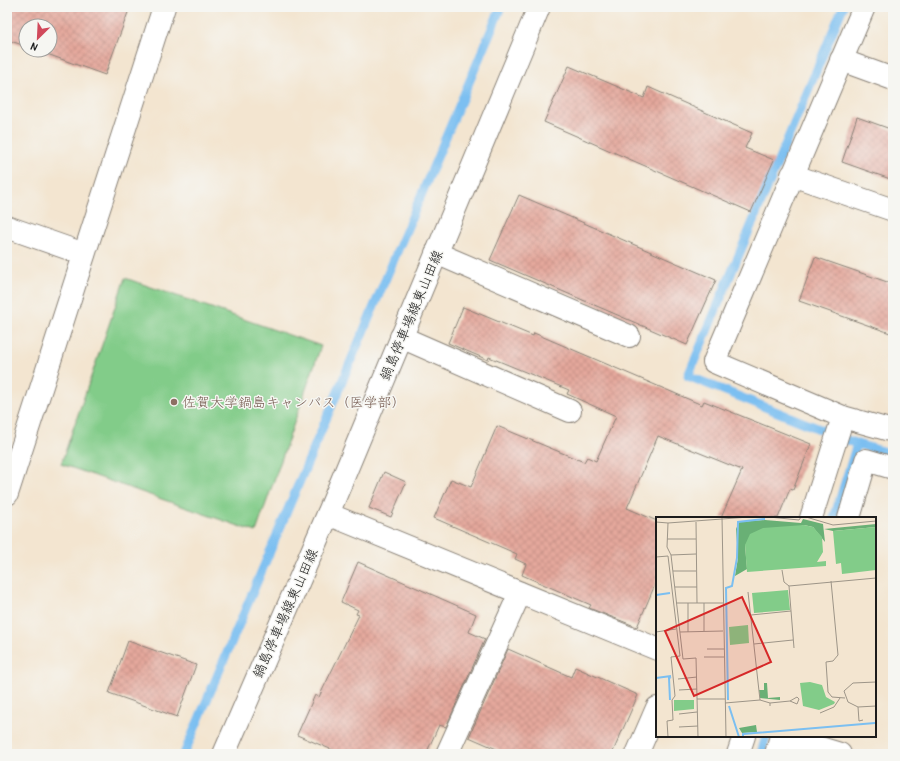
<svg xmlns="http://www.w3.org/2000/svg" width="900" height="761" font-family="'Patrick Hand','Klee One',sans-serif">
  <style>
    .park { fill: #82cc89; stroke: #4f7452 }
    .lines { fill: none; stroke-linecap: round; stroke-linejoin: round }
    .stream { stroke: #7bbff1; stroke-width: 9 }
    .building { fill: url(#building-cross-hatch) }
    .minor-casing { stroke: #888076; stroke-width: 24 }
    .major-casing { stroke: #888076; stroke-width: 24 }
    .minor { stroke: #fff; stroke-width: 22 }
    .major { stroke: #fff; stroke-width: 22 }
    .education-dot { fill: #8d6e63; stroke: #f6f6f2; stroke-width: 1.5 }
    .labels { text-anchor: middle; stroke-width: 3; stroke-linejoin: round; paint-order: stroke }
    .street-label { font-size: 14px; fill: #1c1c1c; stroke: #f6f6f2 }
    .education-label { font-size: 14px; fill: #785e54; stroke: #f6f6f2; text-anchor: start }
    .inset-river { fill: none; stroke: #7bbff1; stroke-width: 2 }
    .inset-road { fill: none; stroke: #9d9588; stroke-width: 1 }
    .view { fill: #d62828; fill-opacity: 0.15; stroke: #d62828; stroke-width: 2 }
    .inset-edge { fill: none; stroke: #1c1c1c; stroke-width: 2 }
  </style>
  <defs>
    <pattern id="building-cross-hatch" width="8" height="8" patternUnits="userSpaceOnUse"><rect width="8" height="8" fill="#e4a79b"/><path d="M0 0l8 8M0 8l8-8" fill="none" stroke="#c38f85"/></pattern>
  </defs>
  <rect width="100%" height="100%" fill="#f6f6f2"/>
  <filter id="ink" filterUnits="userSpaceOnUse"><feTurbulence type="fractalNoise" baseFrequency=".025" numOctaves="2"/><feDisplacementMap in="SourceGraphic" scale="8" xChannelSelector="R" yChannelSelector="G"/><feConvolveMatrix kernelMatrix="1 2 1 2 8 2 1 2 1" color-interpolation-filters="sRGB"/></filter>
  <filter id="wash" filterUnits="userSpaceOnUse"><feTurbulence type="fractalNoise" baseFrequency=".012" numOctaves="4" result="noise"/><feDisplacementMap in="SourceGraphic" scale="16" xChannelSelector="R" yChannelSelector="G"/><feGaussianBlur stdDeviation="0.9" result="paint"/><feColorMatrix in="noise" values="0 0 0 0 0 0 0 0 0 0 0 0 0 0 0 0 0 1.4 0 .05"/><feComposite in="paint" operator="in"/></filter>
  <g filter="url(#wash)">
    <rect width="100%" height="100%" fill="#f3e5d0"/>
    <!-- park -->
    <path class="park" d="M 125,278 L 321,346 L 256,532 L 61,464 Z"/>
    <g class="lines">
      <!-- stream -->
      <g class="stream">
        <path d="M 843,7 L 688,376 L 857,444 L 893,454"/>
        <path d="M 834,518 L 857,444"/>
        <path d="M 184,754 L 501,7"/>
        <path d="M 761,754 L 766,736"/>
      </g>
    </g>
    <g id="blocks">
      <!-- building -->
      <g class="building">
        <path d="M 7,7 L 130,7 L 105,75 L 36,50 L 50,50 L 50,26 L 26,26 L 26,46 L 7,40 Z"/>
        <path d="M 569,66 L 644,98 L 648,87 L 752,133 L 745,148 L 774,160 L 751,212 L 544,122 Z"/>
        <path d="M 857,117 L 893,130 L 893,180 L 842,162 Z"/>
        <path d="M 519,195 L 716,280 L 687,345 L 490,260 Z"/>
        <path d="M 815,257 L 893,284 L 893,334 L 799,301 Z"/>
        <path d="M 463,307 L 533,336 L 534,333 L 702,405 L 704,401 L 811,444 L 793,490 L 790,489 L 778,518 L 721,518 L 742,470 L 658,436 L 627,508 L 657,521 L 657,580 L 637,627 L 589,608 L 591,605 L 522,575 L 526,564 L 515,559 L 517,554 L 434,518 L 451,479 L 471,487 L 497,426 L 584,462 L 587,457 L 596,461 L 616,416 L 567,394 L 569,390 L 489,357 L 488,360 L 448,343 Z"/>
        <path d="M 384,472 L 406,482 L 391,517 L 369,508 Z"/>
        <path d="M 358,562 L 476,614 L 469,632 L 485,639 L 446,727 L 439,725 L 426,754 L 342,754 L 297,735 L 315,695 L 319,697 L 359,615 L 356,614 L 358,610 L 341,602 Z"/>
        <path d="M 128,641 L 196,665 L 177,717 L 109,693 Z"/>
        <path d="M 508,649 L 571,677 L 575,667 L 638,695 L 612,754 L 508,754 L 469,737 Z"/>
      </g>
    </g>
  </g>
  <g filter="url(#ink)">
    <use href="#blocks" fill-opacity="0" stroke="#888076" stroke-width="1"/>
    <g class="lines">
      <defs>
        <g id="minor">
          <path d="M 841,60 L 893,79"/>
          <path d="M 792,175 L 893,210"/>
          <path d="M 7,227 L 84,254"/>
          <path d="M 436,253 L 629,336"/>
          <path d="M 401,337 L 570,411"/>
          <path d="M 843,417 L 893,431"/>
          <path d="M 7,494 L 164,7"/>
          <path d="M 328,514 L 657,649"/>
          <path d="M 811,518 L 843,417 L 714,362 L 864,7"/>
          <path d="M 849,518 L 866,460 L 893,468"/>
          <path d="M 781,736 L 840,754"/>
          <path d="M 447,754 L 520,593"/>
          <path d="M 637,754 L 657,708"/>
          <path d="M 738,754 L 744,736"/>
          <path d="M 776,754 L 781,736"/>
        </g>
        <path id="major" d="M 224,754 L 328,514 L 539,7"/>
      </defs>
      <!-- minor casing -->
      <use href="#minor" class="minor-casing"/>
      <!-- major casing -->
      <use href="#major" class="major-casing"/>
      <!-- minor -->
      <use href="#minor" class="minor"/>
      <!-- major -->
      <use href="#major" class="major"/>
    </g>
  </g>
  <!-- markers -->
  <circle class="education-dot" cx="174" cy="402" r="4"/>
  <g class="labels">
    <!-- street labels -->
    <g class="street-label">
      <text transform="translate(411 315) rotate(-67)" y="5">鍋島停車場線東山田線</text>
      <text transform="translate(285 613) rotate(-66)" y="5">鍋島停車場線東山田線</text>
    </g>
    <!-- education labels -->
    <g class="education-label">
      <text x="182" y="407">佐賀大学鍋島キャンパス（医学部）</text>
    </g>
  </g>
  <!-- overview -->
  <g transform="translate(656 517)">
    <rect width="220" height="220" fill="#f3e5d0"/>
    <path d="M 154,165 L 166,168 L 170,180 L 179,185 L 178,187 L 163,193 L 147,189 L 144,166 Z" fill="#82cc89"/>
    <path d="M 147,2 L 167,7 L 169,25 L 157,10 L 148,8 L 89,28 L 91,52 L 79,59 L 82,41 L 80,12 L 83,5 L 109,3 L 145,6 ZM 220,7 L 220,10 L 177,14 L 168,12 ZM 108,166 L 111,166 L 112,181 L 124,180 L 124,183 L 104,181 L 103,173 L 108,173 ZM 100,208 L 101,215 L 86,216 L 83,211 Z" fill="#69b075"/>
    <path d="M 148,8 L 157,10 L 166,20 L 167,35 L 161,45 L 170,44 L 170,49 L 91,55 L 89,28 L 94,17 L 107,11 ZM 220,10 L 220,53 L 186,57 L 185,46 L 180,47 L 177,14 ZM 132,73 L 134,93 L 98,96 L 96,76 ZM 92,108 L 93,126 L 74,128 L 73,110 ZM 18,183 L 38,183 L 38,192 L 18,194 Z" fill="#82cc89"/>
    <path class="inset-river" d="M 0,78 L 14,76M 0,161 L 15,159M 14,183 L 13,161 L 15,160M 72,183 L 70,71 L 76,69 L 81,41 L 82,5 L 109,2M 73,189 L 83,220M 87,220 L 87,217 L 219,206"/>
    <path class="inset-road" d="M 66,0 L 70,220M 113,0 L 143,3 L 145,0M 150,0 L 177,8 L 220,4M 0,5 L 12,6M 40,5 L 41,86M 11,22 L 40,22M 15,38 L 40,37M 0,40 L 12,39 L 24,139 L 15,140 L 19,179 L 16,183 L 17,203 L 11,204 L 12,220M 126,53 L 128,65 L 133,69 L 138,131M 17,54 L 40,54M 175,64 L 182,138 L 177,144 L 170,145 L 172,175 L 176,180 L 189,181M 133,69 L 220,61M 19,70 L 41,70M 92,75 L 104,183M 20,86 L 67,86M 32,86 L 32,115M 95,98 L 135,94M 48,114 L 48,86M 0,115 L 20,112M 24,115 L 67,114M 98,127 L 137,123M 51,132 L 68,132M 48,140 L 68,140M 22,162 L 41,160M 220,165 L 197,166 L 188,174 L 192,185 L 202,190 L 220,189M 23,173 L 41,172M 41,182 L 69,182M 69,186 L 104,183 L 114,186 L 114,189M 114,186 L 134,184 L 141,180 L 143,182 L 141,187 L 134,184M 202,190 L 203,204 L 207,203M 164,196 L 178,190 L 184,181M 23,197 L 41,195M 23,210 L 42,209M 42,220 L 40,141 L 27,142 L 15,38 L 11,30 L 12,6 L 93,0"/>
    <path class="view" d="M 86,80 L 115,145 L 38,179 L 9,114 Z"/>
    <rect width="220" height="220" class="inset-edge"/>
  </g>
  <!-- margin -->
  <rect width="900" height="761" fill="none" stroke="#f6f6f2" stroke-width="24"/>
  <!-- north arrow -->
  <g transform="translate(38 38) rotate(204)"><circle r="19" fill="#f6f6f2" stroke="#9f9f9c"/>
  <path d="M0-3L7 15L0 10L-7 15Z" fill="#d1495b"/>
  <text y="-6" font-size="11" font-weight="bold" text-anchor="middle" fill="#1c1c1c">N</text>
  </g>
</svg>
